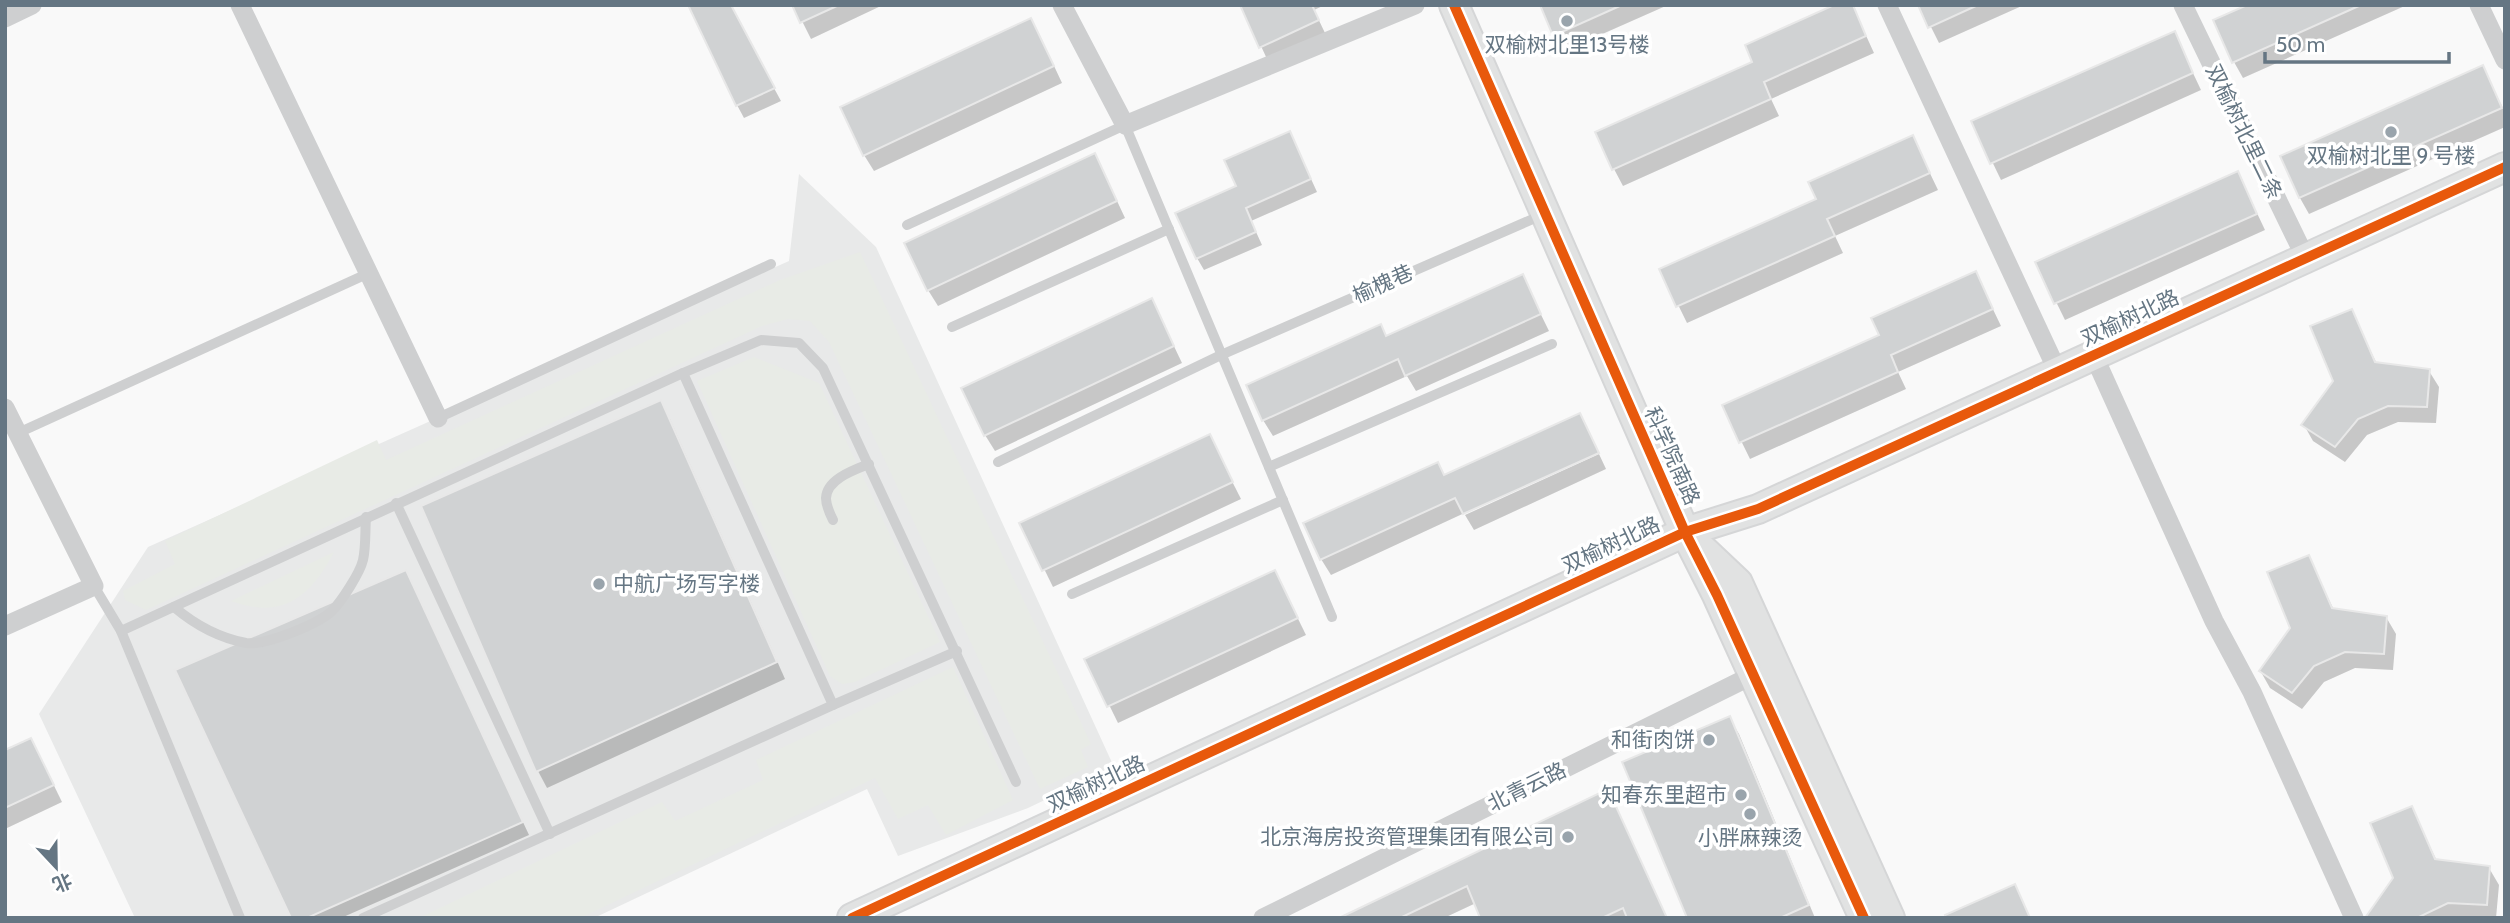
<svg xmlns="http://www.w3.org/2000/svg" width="2510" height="923" font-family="Cabin,'Noto Sans SC',sans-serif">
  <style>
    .built { fill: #e8e9e9 }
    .green { fill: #e8ebe6 }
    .shadow { fill: #0003 }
    .building { fill: #d0d2d3; stroke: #e8e8e8; stroke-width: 2 }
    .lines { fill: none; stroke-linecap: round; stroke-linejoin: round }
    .secondary-casing { stroke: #d5d6d7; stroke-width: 32 }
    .lane { stroke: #cecfd0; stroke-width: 10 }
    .street { stroke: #cecfd0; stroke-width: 19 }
    .secondary { stroke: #e1e2e2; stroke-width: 28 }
    .cycleway-casing { stroke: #fff; stroke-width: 15 }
    .cycleway { stroke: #e8590c; stroke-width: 10 }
    .poi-dot { fill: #99a4ac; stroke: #fff; stroke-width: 2.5 }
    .labels { text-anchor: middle; stroke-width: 7; stroke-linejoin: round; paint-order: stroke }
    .poi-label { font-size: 21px; fill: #657683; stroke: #fff }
    .street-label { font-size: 21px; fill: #657683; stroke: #fff }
  </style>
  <rect width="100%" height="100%" fill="#f9f9f9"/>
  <!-- built -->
  <path class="built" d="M 799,174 L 876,247 L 1114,767 L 1028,808 L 898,856 L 867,789 L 594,918 L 135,918 L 39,714 L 148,547 L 789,261 Z"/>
  <!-- green -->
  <g class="green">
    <path d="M 860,252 L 1091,744 L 1081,750 L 1088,767 L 1040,789 L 829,342 L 810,321 L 788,319 L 762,326 L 146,610 L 125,600 L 123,591 L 175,564 L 165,541 L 377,440 L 386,460 L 780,280 Z"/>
    <path d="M 754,357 L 819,383 L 940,642 L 855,682 L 842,684 L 830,676 L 697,381 Z"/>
    <path d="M 334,552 C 310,597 283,620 231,601 Z"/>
    <path d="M 953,667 L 1013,800 L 946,835 L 928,805 L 898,819 L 875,778 L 580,918 L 419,918 L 662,802 L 675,821 L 763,780 L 756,760 Z"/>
  </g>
  <!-- shadow -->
  <g class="shadow">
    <path d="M 729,5 L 781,101 L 744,118 L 737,105 Z"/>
    <path d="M 794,5 L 883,5 L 811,39 Z"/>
    <path d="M 1242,5 L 1325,5 L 1314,10 L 1325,33 L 1267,59 Z"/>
    <path d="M 1541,5 L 1668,5 L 1564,51 Z"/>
    <path d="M 1852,5 L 1874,53 L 1771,99 L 1779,116 L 1623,186 L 1614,169 L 1754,62 Z"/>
    <path d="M 1920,5 L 2024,5 L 1939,43 Z"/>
    <path d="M 2251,5 L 2407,5 L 2243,78 L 2234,62 Z"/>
    <path d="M 2174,33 L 2201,90 L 2001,180 L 1973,122 Z"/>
    <path d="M 1040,36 L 1062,83 L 874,171 L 864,155 Z"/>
    <path d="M 2482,67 L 2505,112 L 2505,127 L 2309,214 L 2300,198 Z"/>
    <path d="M 1913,138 L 1938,190 L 1835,236 L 1843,253 L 1687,323 L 1661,270 L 1818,200 Z"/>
    <path d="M 1296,146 L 1317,192 L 1251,221 L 1262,245 L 1204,270 L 1197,258 L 1238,187 Z"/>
    <path d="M 1103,171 L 1125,218 L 938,306 L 928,290 Z"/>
    <path d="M 2238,173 L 2265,230 L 2065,320 L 2037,263 Z"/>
    <path d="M 1976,274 L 2001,326 L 1898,372 L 1906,389 L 1750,459 L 1724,406 L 1881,336 Z"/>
    <path d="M 1522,276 L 1549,331 L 1416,391 L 1407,376 L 1273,436 L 1263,420 L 1380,326 L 1387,338 Z"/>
    <path d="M 2351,311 L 2377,364 L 2429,371 L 2439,387 L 2436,423 L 2398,422 L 2367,435 L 2345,462 L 2313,441 L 2304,425 L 2335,381 Z"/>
    <path d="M 1160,317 L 1182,363 L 995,451 L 985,435 Z"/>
    <path d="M 660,403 L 670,419 L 785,679 L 547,788 L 538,771 L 424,507 Z"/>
    <path d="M 1580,415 L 1598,451 L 1331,575 L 1321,559 L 1444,476 Z"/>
    <path d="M 1209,436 L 1241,499 L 1053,587 L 1022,524 Z"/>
    <path d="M 1599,454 L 1606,469 L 1474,530 L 1465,515 Z"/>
    <path d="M 2308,557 L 2334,610 L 2386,617 L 2396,634 L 2393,670 L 2355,668 L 2324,682 L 2302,709 L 2270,688 L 2261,672 L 2292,628 Z"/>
    <path d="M 1275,572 L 1306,635 L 1118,723 L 1087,660 Z"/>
    <path d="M 412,584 L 529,835 L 341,918 L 293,918 Z"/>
    <path d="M 1729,718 L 1739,734 L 1815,918 L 1689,918 Z"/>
    <path d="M 5,752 L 40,757 L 62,802 L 5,829 Z"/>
    <path d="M 1608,791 L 1667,918 L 1482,918 L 1476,903 L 1444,918 L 1343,918 Z"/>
    <path d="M 2411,808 L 2437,861 L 2489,868 L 2499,885 L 2496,918 L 2367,918 L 2395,879 Z"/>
  </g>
  <!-- building -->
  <g class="building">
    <path d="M 688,5 L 731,5 L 775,88 L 736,106 Z"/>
    <path d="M 792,5 L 839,5 L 800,23 Z"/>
    <path d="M 1240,5 L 1312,5 L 1319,20 L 1259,48 Z"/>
    <path d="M 1540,5 L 1622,5 L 1553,36 Z"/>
    <path d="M 1834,5 L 1853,5 L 1866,36 L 1764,82 L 1771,99 L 1612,170 L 1595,132 L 1752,62 L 1745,45 Z"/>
    <path d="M 1918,5 L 1978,5 L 1928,28 Z"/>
    <path d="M 2247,5 L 2361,5 L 2232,63 L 2213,20 Z"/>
    <path d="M 1031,18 L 1054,66 L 863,156 L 840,107 Z"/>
    <path d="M 2175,31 L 2193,73 L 1990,164 L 1971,121 Z"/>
    <path d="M 2483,65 L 2502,108 L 2299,198 L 2280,156 Z"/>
    <path d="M 1290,131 L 1311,179 L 1246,208 L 1256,232 L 1196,259 L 1175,213 L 1236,186 L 1224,160 Z"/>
    <path d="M 1913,135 L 1930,173 L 1827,219 L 1835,236 L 1676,307 L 1659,269 L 1816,199 L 1808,182 Z"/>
    <path d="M 1095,153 L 1117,201 L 927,291 L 904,243 Z"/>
    <path d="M 2238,171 L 2257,214 L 2054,304 L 2035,262 Z"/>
    <path d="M 1976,271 L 1993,309 L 1891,355 L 1898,372 L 1739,443 L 1722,405 L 1879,335 L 1871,318 Z"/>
    <path d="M 1523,274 L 1541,314 L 1405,376 L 1398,359 L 1262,421 L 1246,385 L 1381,324 L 1386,336 Z"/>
    <path d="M 1152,298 L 1174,346 L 984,436 L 961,388 Z"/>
    <path d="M 2352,309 L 2375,362 L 2430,369 L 2427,407 L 2388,406 L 2358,419 L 2335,447 L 2301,425 L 2333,381 L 2310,326 Z"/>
    <path d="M 661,400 L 777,662 L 536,772 L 421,506 Z"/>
    <path d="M 1580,413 L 1599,453 L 1463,514 L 1455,498 L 1320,560 L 1303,523 L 1438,462 L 1444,475 Z"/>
    <path d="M 1210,434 L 1233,482 L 1042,571 L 1019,523 Z"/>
    <path d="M 2309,555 L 2332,608 L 2387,616 L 2384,654 L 2345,652 L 2314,666 L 2292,693 L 2259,671 L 2290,628 L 2267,572 Z"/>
    <path d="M 406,570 L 523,822 L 307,918 L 291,918 L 175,670 Z"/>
    <path d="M 1275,570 L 1298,618 L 1107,707 L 1084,659 Z"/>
    <path d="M 1730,716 L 1809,905 L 1780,918 L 1687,918 L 1622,762 Z"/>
    <path d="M 31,738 L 54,785 L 5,808 L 5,750 Z"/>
    <path d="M 1608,789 L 1667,918 L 1627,918 L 1623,908 L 1602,918 L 1480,918 L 1467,886 L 1400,918 L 1339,918 Z"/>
    <path d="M 2412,806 L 2435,859 L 2490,866 L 2487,905 L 2448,903 L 2417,918 L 2365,918 L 2393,878 L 2370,823 Z"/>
    <path d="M 2015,884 L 2030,918 L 1946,918 L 1945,915 Z"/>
  </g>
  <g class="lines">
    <defs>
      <g id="secondary">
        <path d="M 1454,5 L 1685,532 L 1717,595 L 1864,918"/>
        <path d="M 1702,549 L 1738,583 L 1890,918"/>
        <path d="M 852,918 L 1685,532 L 1758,509 L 2505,167"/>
      </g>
    </defs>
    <!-- secondary casing -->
    <use href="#secondary" class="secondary-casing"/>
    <!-- lane -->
    <g class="lane">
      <path d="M 907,225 L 1125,125 L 1332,617"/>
      <path d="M 952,327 L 1169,229"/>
      <path d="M 683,373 L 833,705"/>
      <path d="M 438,418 L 771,264"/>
      <path d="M 18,433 L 369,273"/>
      <path d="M 998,462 L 1221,355 L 1542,215"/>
      <path d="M 1269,467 L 1552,344"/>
      <path d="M 396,503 L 550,834"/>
      <path d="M 833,520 C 830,514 826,505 826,498 C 827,479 854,470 869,464"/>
      <path d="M 94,586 L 121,631 L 240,918"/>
      <path d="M 1072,594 L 1283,500"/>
      <path d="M 174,607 C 194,624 220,638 246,643 C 265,646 318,624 332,611 C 341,602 360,573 363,560 C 366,547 365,531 366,517"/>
      <path d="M 121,631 L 683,373 L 761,340 L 799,343 L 823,368 L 1016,782"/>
      <path d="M 363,918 L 833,705 L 957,651"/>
    </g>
    <!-- street -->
    <g class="street">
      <path d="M 240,5 L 438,418"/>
      <path d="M 1062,5 L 1125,125 L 1415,5"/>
      <path d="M 1887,5 L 2058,372"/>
      <path d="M 2183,5 L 2306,259"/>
      <path d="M 2479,5 L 2505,60"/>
      <path d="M 5,18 L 32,5"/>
      <path d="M 2094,356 L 2214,621 L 2252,692 L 2354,918"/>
      <path d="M 5,408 L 94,586 L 5,626"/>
      <path d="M 1263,918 L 1753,675"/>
    </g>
    <!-- secondary -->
    <use href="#secondary" class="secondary"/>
    <defs>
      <g id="cycleway">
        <path d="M 1454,5 L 1685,532 L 1717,595 L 1864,918"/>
        <path d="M 852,918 L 1685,532 L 1758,509 L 2505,167"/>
      </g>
    </defs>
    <!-- cycleway casing -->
    <use href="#cycleway" class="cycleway-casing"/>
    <!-- cycleway -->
    <use href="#cycleway" class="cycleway"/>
  </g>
  <!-- markers -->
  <g class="poi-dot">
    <circle cx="1567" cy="21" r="7"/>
    <circle cx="2391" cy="132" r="7"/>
    <circle cx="599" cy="584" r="7"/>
    <circle cx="1709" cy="740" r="7"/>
    <circle cx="1741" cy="795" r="7"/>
    <circle cx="1750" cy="814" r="7"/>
    <circle cx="1568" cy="837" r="7"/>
  </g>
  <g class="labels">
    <!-- poi labels -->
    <g class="poi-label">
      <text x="1567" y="52">双榆树北里13号楼</text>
      <text x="2391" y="163">双榆树北里 9 号楼</text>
      <text x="613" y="591" text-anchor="start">中航广场写字楼</text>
      <text x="1695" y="747" text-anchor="end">和街肉饼</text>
      <text x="1727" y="802" text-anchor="end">知春东里超市</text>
      <text x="1554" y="844" text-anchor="end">北京海房投资管理集团有限公司</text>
      <text x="1750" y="845">小胖麻辣烫</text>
    </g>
    <!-- street labels -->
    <g class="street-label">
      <text transform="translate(2244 132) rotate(64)" y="7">双榆树北里二条</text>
      <text transform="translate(1383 284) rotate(-24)" y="7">榆槐巷</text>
      <text transform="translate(2130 318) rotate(-25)" y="7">双榆树北路</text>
      <text transform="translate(1672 456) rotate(66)" y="7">科学院南路</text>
      <text transform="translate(1611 545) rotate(-25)" y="7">双榆树北路</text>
      <text transform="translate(1096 784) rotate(-25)" y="7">双榆树北路</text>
      <text transform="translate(1527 787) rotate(-26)" y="7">北青云路</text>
    </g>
  </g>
  <!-- border -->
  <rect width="2510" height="923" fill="none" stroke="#657683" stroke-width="14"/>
  <!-- north arrow -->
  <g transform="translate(56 867) rotate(158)" stroke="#ffffff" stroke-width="5" paint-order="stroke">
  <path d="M0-5L12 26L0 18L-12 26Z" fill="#657683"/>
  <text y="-10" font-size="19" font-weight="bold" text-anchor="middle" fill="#657683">北</text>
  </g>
  <!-- scale -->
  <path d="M2265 52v10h184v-10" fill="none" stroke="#657683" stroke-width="3.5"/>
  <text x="2276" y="52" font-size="21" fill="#657683" stroke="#ffffff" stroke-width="5" paint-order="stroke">50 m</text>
</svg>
